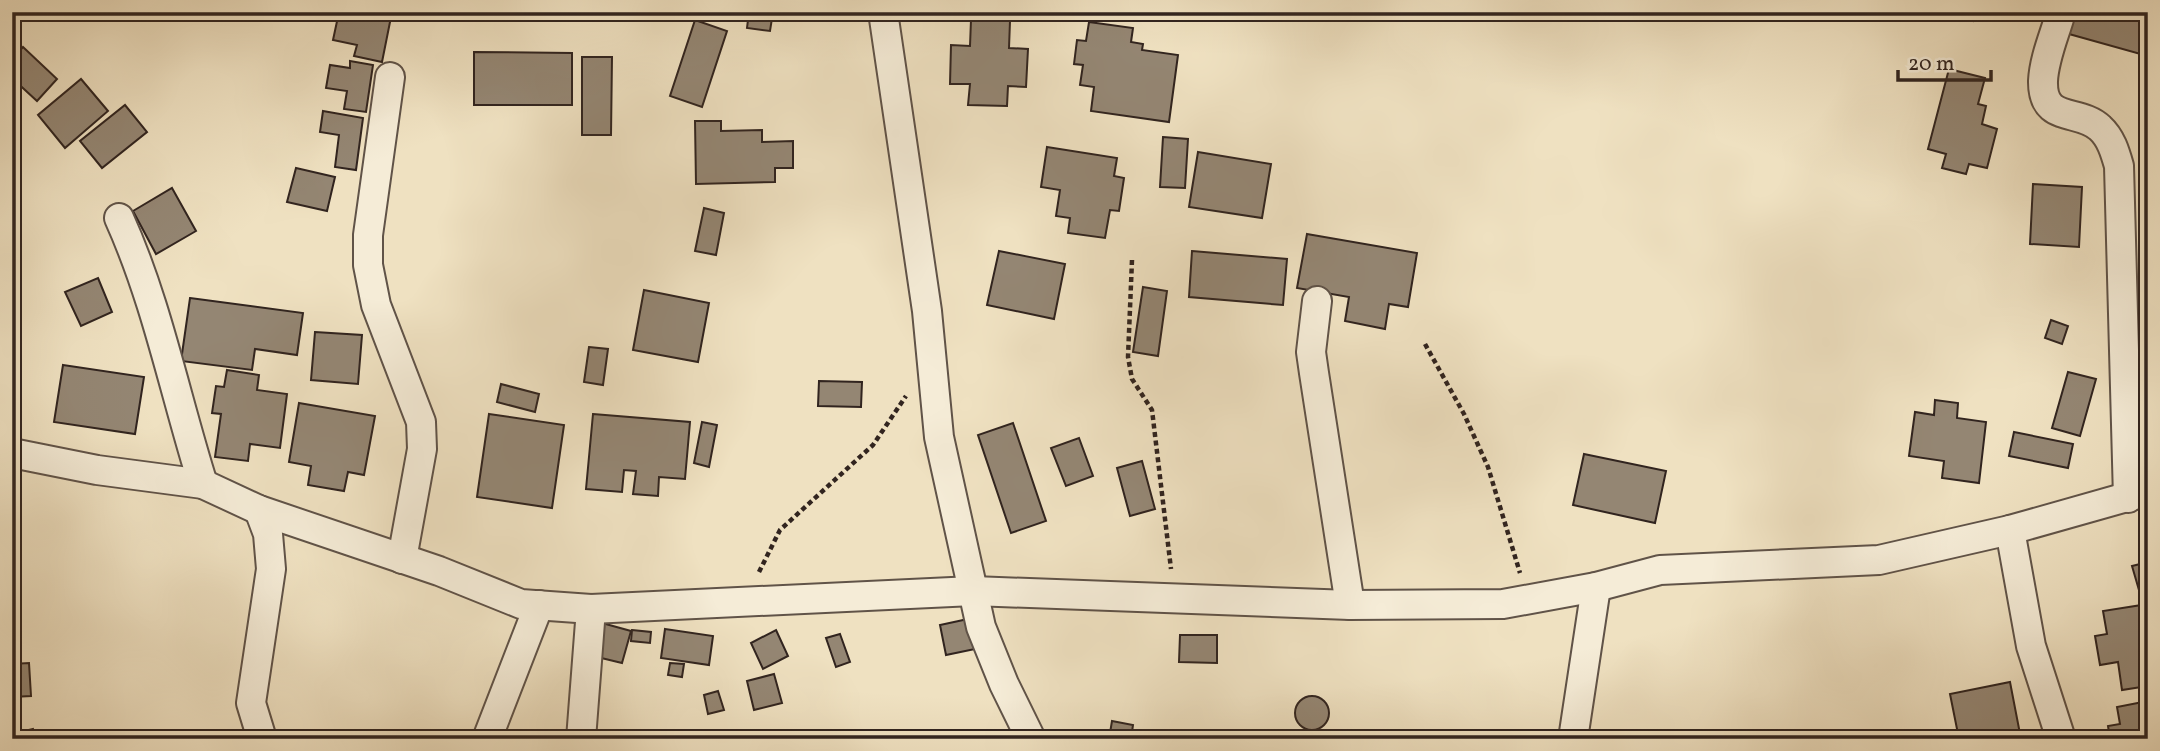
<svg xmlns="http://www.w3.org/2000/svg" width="2160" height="751" font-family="Vollkorn,serif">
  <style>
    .building { fill: #948673; stroke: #31241f; stroke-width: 2 }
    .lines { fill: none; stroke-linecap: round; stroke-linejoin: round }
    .street-casing { stroke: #605348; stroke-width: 32 }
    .path { stroke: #31241f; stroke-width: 4.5; stroke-dasharray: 5 3.5; stroke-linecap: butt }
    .street { stroke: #f5ecd7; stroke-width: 28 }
  </style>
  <rect width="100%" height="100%" fill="#efe1c1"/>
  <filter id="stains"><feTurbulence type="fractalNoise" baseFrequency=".00286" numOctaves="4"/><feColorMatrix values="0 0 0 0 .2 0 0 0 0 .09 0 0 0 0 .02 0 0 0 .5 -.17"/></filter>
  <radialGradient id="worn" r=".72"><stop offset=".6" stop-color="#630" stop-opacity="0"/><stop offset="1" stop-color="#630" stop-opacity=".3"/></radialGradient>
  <!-- building -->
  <g class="building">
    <path d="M 339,12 L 392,12 L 382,62 L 354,56 L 357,45 L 333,40 Z"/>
    <rect x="617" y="12" width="26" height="5"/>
    <path d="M 749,12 L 773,12 L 770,31 L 747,28 Z"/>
    <path d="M 1948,12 L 1976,12 L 1973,21 Z"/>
    <path d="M 2075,12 L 2134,12 L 2148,16 L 2144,55 L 2069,34 Z"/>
    <path d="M 695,20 L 727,31 L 702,107 L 670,96 Z"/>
    <path d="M 971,20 L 1010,21 L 1009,48 L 1028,49 L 1026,87 L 1008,86 L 1007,106 L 968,105 L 970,84 L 950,84 L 951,45 L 970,46 Z"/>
    <path d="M 1089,22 L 1133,28 L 1131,42 L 1143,44 L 1142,50 L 1178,55 L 1169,122 L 1091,111 L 1094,87 L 1080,85 L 1083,65 L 1074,64 L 1077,40 L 1086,41 Z"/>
    <path d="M 23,47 L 57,79 L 37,101 L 12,78 L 12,59 Z"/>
    <path d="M 474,52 L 572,53 L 572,105 L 474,105 Z"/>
    <path d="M 582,57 L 612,57 L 611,135 L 582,135 Z"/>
    <path d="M 350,61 L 373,65 L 366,112 L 344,109 L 347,91 L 326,88 L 330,65 L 350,68 Z"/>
    <path d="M 1949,69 L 1985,78 L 1978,104 L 1986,106 L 1982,124 L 1997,129 L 1987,168 L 1969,164 L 1966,174 L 1942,168 L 1946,154 L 1928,149 Z"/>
    <path d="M 81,79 L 108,111 L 65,148 L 38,115 Z"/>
    <path d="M 125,105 L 147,132 L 102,168 L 80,141 Z"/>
    <path d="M 323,111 L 363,118 L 356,170 L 335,167 L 339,135 L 320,132 Z"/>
    <path d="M 695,121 L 721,121 L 721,131 L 762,130 L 762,142 L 793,141 L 793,168 L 775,168 L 775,182 L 696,184 Z"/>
    <path d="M 1163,137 L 1188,139 L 1185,188 L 1160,187 Z"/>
    <path d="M 1047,147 L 1117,158 L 1114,176 L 1124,178 L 1119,211 L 1110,210 L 1105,238 L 1068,233 L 1070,218 L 1056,216 L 1060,190 L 1041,187 Z"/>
    <path d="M 1198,152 L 1271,164 L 1262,218 L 1189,207 Z"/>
    <path d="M 296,168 L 335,177 L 327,211 L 287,202 Z"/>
    <path d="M 2033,184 L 2082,187 L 2079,247 L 2030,244 Z"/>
    <path d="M 172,188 L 196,231 L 156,254 L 133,211 Z"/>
    <path d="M 704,208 L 724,213 L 716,255 L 695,251 Z"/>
    <path d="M 1307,234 L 1417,253 L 1408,307 L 1389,304 L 1385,329 L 1345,321 L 1349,297 L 1297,288 Z"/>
    <path d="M 999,251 L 1065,264 L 1054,319 L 987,305 Z"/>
    <path d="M 1192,251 L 1287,259 L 1283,305 L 1189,297 Z"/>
    <path d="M 98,278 L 112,312 L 81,326 L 65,292 Z"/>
    <path d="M 1143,287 L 1167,291 L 1158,356 L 1133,352 Z"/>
    <path d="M 644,290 L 709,303 L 698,362 L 633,350 Z"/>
    <path d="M 190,298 L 303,313 L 297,355 L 255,349 L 252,370 L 181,361 Z"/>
    <path d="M 2051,320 L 2068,326 L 2062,344 L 2045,338 Z"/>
    <path d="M 315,332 L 362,335 L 358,384 L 311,380 Z"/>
    <path d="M 589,347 L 608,349 L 603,385 L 584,382 Z"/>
    <path d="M 63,365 L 144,377 L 135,434 L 54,422 Z"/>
    <path d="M 2140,366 L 2148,367 L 2148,406 L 2138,405 Z"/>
    <path d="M 227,370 L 259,375 L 257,390 L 287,394 L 280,448 L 250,444 L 248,461 L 215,457 L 221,414 L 212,413 L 216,386 L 224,387 Z"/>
    <path d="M 2068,372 L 2096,379 L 2080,436 L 2052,428 Z"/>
    <path d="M 12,375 L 17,375 L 17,410 L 12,411 Z"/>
    <path d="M 819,381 L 862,382 L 861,407 L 818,406 Z"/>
    <path d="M 501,384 L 539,394 L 535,412 L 497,402 Z"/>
    <path d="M 1935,400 L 1958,403 L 1957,418 L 1986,422 L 1979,483 L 1942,478 L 1944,461 L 1909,456 L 1915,412 L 1934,415 Z"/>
    <path d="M 299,403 L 375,416 L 364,475 L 348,472 L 344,491 L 308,485 L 311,466 L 289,462 Z"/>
    <path d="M 489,414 L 564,425 L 552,508 L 477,497 Z"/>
    <path d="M 593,414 L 690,422 L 685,479 L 659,477 L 658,496 L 633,494 L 636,471 L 624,470 L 622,492 L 586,489 Z"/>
    <path d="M 702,422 L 717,425 L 709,467 L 694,463 Z"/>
    <path d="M 1013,423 L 1046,521 L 1011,533 L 978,435 Z"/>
    <path d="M 2014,432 L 2073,444 L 2068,468 L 2009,456 Z"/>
    <path d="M 1079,438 L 1093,476 L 1066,486 L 1051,448 Z"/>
    <path d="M 1584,454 L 1666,471 L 1655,523 L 1573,505 Z"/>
    <path d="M 1142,461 L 1155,509 L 1130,516 L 1117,468 Z"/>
    <path d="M 2148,562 L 2148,595 L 2141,597 L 2132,566 Z"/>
    <path d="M 2148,604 L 2148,686 L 2122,690 L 2118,662 L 2100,665 L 2095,636 L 2107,634 L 2103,611 Z"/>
    <path d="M 968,619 L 975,649 L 946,655 L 940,625 Z"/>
    <path d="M 602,623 L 631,631 L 622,663 L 593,656 Z"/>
    <path d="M 665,629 L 713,636 L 709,665 L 661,658 Z"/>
    <path d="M 632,630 L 651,632 L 650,643 L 631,641 Z"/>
    <path d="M 776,630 L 788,656 L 763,669 L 751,643 Z"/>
    <path d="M 840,634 L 850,662 L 836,667 L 826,638 Z"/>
    <path d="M 1180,635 L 1217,635 L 1217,663 L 1179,662 Z"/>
    <path d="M 29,663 L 31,696 L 12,697 L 12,664 Z"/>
    <path d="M 670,663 L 684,664 L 682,677 L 668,675 Z"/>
    <path d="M 774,674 L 782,703 L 754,710 L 747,681 Z"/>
    <path d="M 2010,682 L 2021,739 L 1959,739 L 1950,694 Z"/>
    <path d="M 718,691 L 724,710 L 708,714 L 704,695 Z"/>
    <circle cx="1312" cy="713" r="17"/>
    <path d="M 2148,701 L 2148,739 L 2110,739 L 2108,726 L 2120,724 L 2117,707 Z"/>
    <path d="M 1112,721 L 1133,725 L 1131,739 L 1109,739 Z"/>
    <path d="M 33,729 L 36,739 L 12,739 L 12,734 Z"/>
  </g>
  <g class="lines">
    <defs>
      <g id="street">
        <path d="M 883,12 L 927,311 L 939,437 L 981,627 L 1004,684 L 1031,739"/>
        <path d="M 2061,12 C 2055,34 2044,58 2043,81 C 2042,124 2079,108 2100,128 C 2111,138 2115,152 2119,166 L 2128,498"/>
        <path d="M 390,77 L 368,235 L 368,265 L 376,305 L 421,422 L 422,449 L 402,559"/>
        <path d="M 119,218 C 157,302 175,395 203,484"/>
        <path d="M 1317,301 L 1311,352 L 1314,373 L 1350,605"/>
        <path d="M 12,453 L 97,470 L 203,484 L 259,510 L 439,571 L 521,604 L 591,609 L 973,591 L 1350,605 L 1503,604 L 1596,587 L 1660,570 L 1879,560 L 2010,530 L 2148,491"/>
        <path d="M 259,510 L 268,534 L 271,569 L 251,703 L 262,739"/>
        <path d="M 2010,530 L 2031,646 L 2061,739"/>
        <path d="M 487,739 L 539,605"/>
        <path d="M 581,739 L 591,609"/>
        <path d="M 1573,739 L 1596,587"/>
      </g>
    </defs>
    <!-- street casing -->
    <use href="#street" class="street-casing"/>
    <!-- path -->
    <g class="path">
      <path d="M 1132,260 L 1128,357 L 1132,379 L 1152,410 L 1171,569"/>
      <path d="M 1425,344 L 1464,414 L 1488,467 L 1520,573"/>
      <path d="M 759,572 L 780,530 L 873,445 L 906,396"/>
    </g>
    <!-- street -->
    <use href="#street" class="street"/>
  </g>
  <!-- margin -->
  <rect width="2160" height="751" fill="none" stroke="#efe1c1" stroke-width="42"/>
  <rect x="14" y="14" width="2132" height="723" fill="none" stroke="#31241f" stroke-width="3.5"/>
  <rect x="21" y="21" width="2118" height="709" fill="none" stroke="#31241f" stroke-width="2"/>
  <!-- scale -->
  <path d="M1898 70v10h93v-10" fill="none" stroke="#31241f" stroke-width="3.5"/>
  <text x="1908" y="70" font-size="21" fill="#31241f" stroke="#f5ecd7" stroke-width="5" paint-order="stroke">20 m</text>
  <rect width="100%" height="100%" filter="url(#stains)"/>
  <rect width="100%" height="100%" fill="url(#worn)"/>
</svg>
